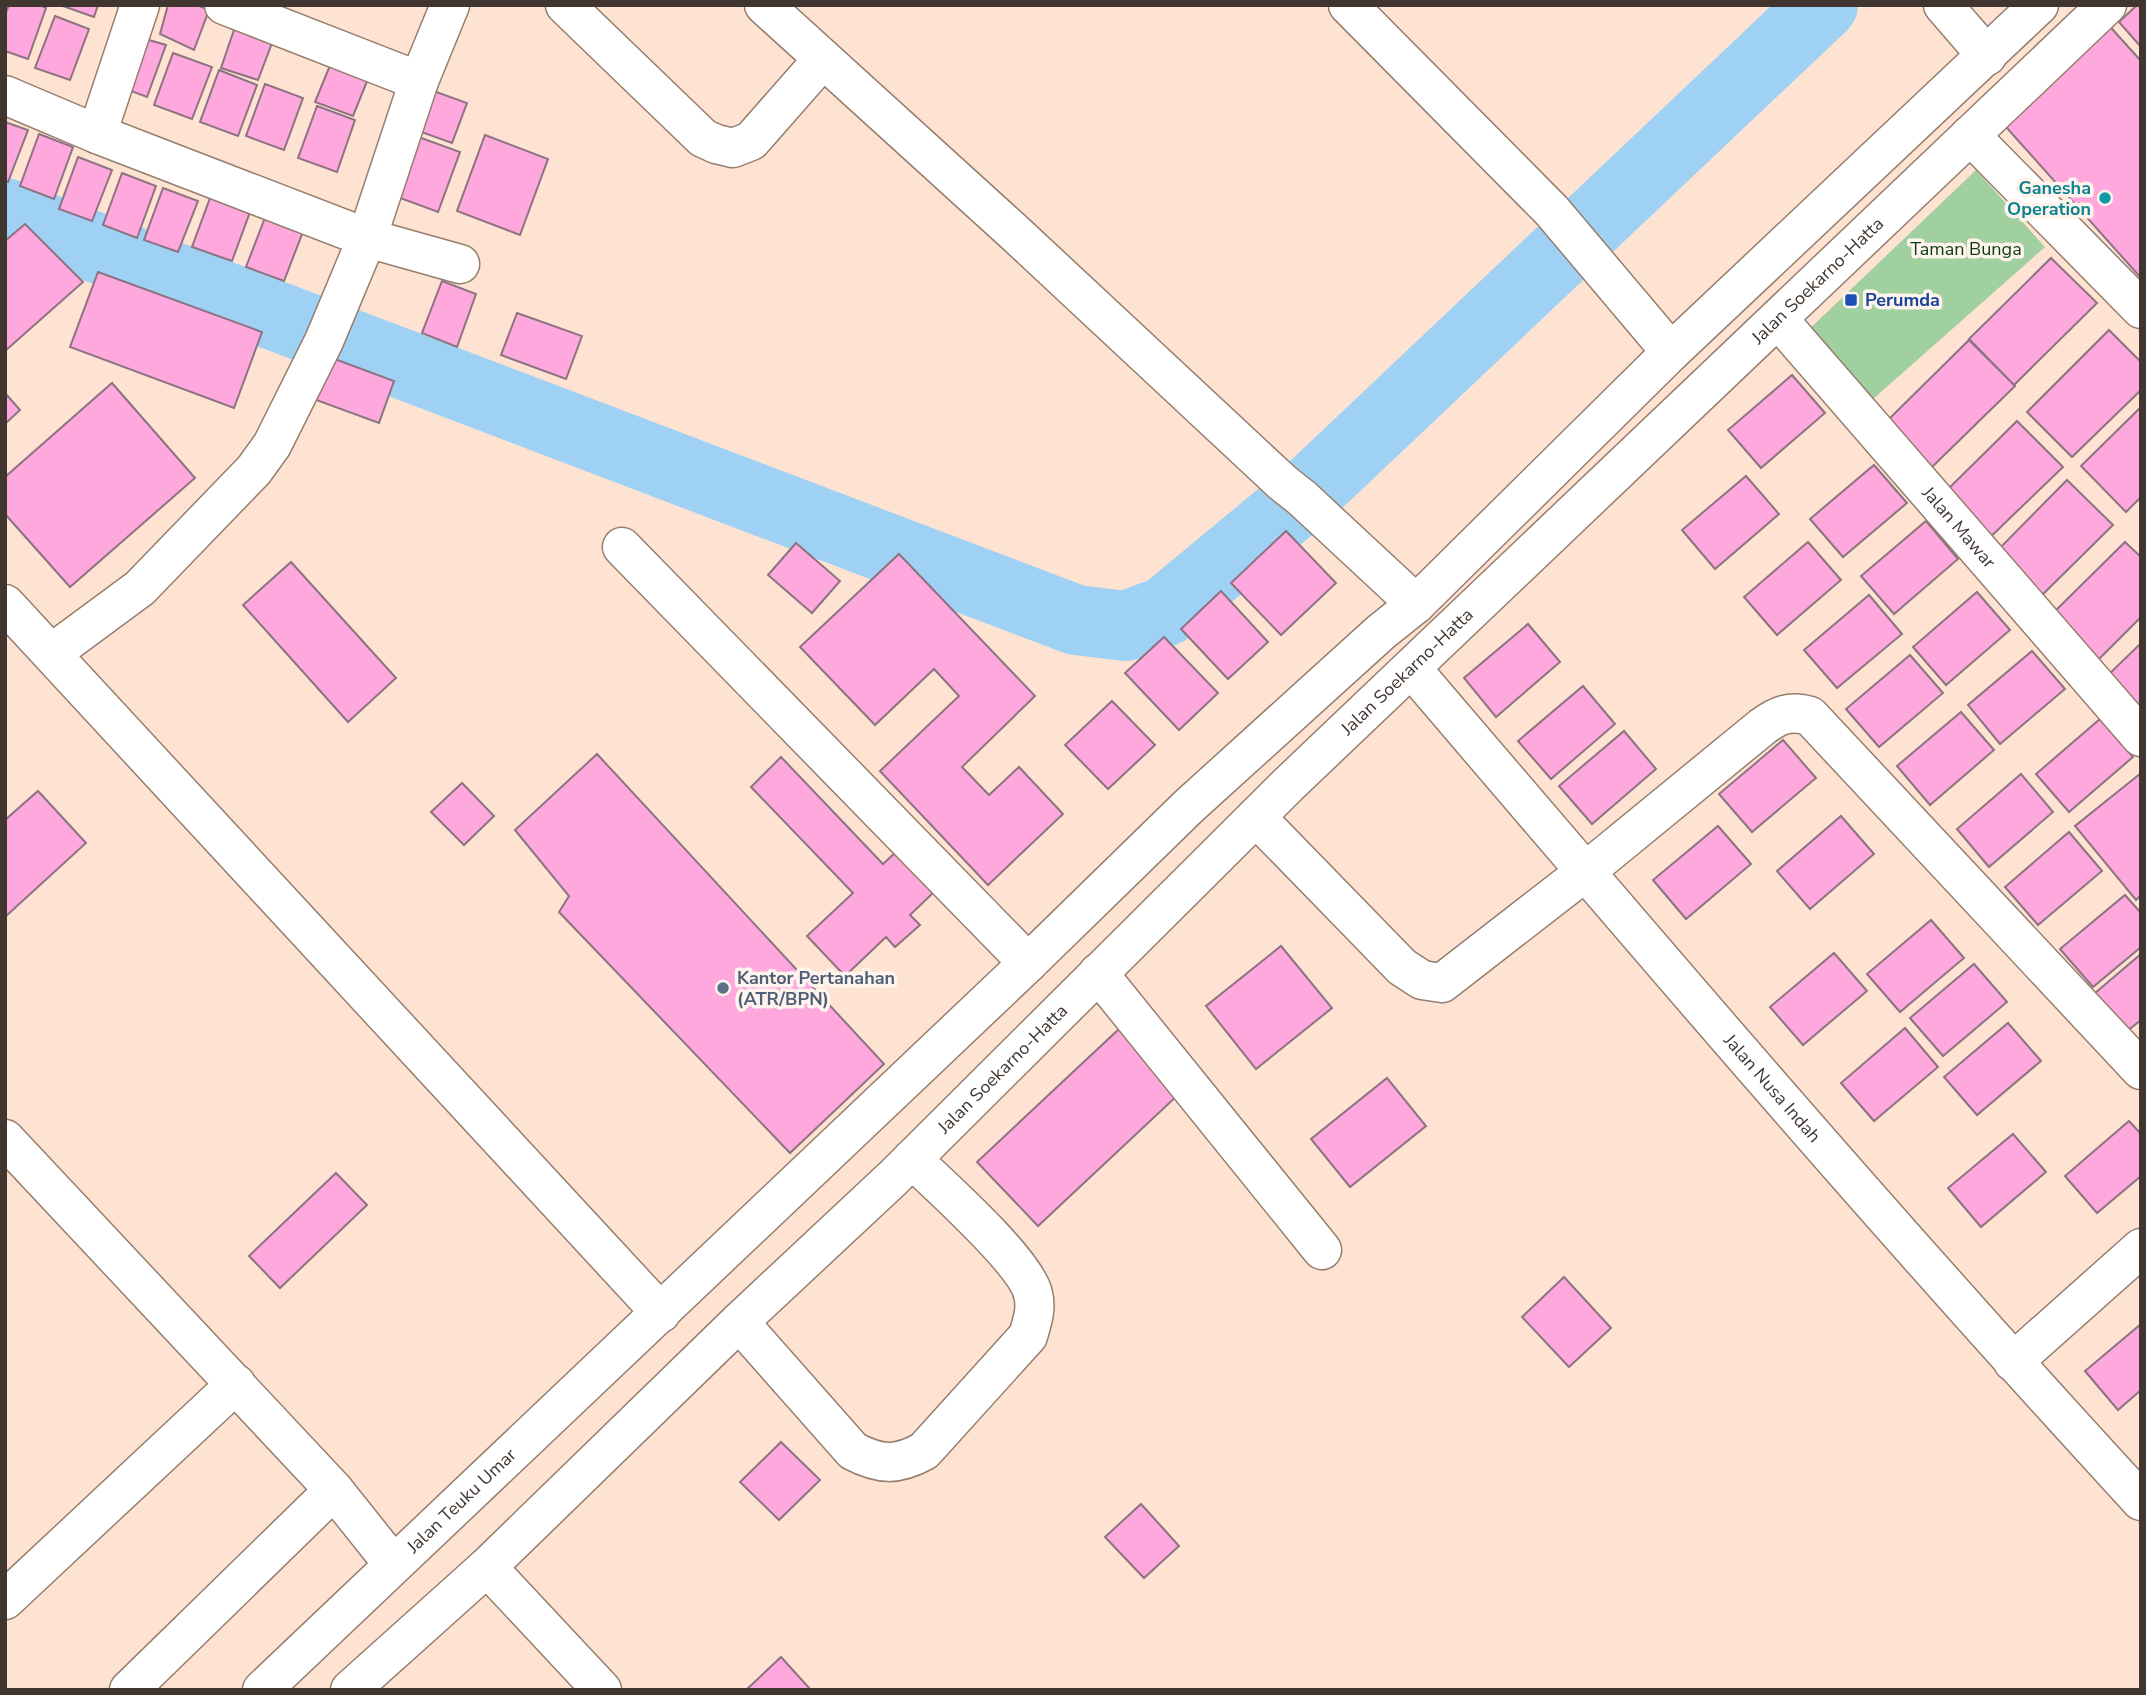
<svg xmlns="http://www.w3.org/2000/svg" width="2146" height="1695" font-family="'Nunito Sans',sans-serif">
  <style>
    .green { fill: #a0cfa0 }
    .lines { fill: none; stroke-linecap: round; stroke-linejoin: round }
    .river { stroke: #9ed1f4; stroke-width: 70 }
    .building { fill: #fea8dd; stroke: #8c7381; stroke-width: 2 }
    .minor-casing { stroke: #967e6e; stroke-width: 41 }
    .major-casing { stroke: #967e6e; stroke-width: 41 }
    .minor { stroke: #fff; stroke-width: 38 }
    .major { stroke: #fff; stroke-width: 38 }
    .culture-dot { fill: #0f9aa8; stroke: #fff4ed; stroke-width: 2.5 }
    .transit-dot { fill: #1a4fb4; stroke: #fff4ed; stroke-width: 2.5 }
    .service-dot { fill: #5c6f8a; stroke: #fff4ed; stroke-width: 2.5 }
    .labels { text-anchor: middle; stroke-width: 7; stroke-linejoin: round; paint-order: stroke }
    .culture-label { font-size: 18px; font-weight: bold; fill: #0d838f; stroke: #fff4ed; text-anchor: end }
    .park-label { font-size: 18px; fill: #093c0f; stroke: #fff4ed }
    .street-label { font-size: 18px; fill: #40362f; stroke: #fff4ed }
    .transit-label { font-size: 18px; font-weight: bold; fill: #164399; stroke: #fff4ed; text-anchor: start }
    .service-label { font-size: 18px; font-weight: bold; fill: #4e5e75; stroke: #fff4ed; text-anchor: start }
  </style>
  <rect width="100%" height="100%" fill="#fee3d2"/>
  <!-- green -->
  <path class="green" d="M 1976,170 L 2045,247 L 1864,407 L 1801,337 Z"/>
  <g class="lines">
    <!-- river -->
    <path class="river" d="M 5,213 L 1076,620 L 1126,626 L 1166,611 L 1302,498 L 1823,5"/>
  </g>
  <!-- building -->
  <g class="building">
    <path d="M 9,5 L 40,5 L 46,8 L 28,59 L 5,51 L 5,15 Z"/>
    <path d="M 60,5 L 98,5 L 94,17 Z"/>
    <path d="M 168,5 L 197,5 L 209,10 L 194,50 L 160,34 Z"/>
    <path d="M 2137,5 L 2141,5 L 2141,47 L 2119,22 Z"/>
    <path d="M 55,16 L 89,29 L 70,80 L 35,68 Z"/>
    <path d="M 2104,20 L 2141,61 L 2141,278 L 1998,118 Z"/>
    <path d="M 237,21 L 275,35 L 258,80 L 221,68 Z"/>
    <path d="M 142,38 L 166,45 L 147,97 L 123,88 Z"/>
    <path d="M 173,53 L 212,67 L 192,119 L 154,105 Z"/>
    <path d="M 333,58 L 370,74 L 353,116 L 315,102 Z"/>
    <path d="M 219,70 L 257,85 L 238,136 L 200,122 Z"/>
    <path d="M 265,84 L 303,98 L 284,150 L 246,136 Z"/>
    <path d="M 428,89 L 467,103 L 452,143 L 413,129 Z"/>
    <path d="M 317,106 L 355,120 L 337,172 L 298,158 Z"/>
    <path d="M 5,122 L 28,130 L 8,182 L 5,181 Z"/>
    <path d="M 39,134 L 73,147 L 54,199 L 20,186 Z"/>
    <path d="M 413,135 L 460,152 L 438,212 L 392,195 Z"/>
    <path d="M 485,135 L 548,159 L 520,235 L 457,211 Z"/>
    <path d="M 78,157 L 112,170 L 92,221 L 59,209 Z"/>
    <path d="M 122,173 L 156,186 L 137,238 L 103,225 Z"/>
    <path d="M 163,188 L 198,201 L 178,252 L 144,240 Z"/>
    <path d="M 210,198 L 250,212 L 232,261 L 192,247 Z"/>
    <path d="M 266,215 L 304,229 L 284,281 L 246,267 Z"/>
    <path d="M 25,224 L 83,282 L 5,351 L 5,241 Z"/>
    <path d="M 2051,258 L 2097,303 L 2014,385 L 1969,339 Z"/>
    <path d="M 98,272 L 262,332 L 234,408 L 70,347 Z"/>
    <path d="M 442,281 L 476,294 L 457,347 L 422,333 Z"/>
    <path d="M 517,313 L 582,336 L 566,379 L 501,355 Z"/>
    <path d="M 2109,330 L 2141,362 L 2141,390 L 2072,457 L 2027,412 Z"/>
    <path d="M 1969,340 L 2015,386 L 1932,467 L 1887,421 Z"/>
    <path d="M 324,355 L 394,381 L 379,423 L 308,397 Z"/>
    <path d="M 1792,375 L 1825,413 L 1761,468 L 1728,430 Z"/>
    <path d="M 112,383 L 195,478 L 70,587 L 5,514 L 5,477 Z"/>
    <path d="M 5,393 L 20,410 L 5,424 Z"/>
    <path d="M 2141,407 L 2141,497 L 2126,512 L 2081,466 Z"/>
    <path d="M 2017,421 L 2063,467 L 1980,547 L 1940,497 Z"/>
    <path d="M 1874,465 L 1907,503 L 1843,557 L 1810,519 Z"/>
    <path d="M 1746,476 L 1779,514 L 1715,569 L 1682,530 Z"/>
    <path d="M 2067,480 L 2113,525 L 2031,606 L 1991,557 Z"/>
    <path d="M 1926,521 L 1958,559 L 1894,614 L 1861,576 Z"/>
    <path d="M 1286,531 L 1336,583 L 1281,635 L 1231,583 Z"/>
    <path d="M 1808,542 L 1841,580 L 1777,635 L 1744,597 Z"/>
    <path d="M 2125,542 L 2141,557 L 2141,617 L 2089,669 L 2043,623 Z"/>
    <path d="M 796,543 L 840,581 L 812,613 L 768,575 Z"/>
    <path d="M 899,554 L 1035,696 L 962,767 L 989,795 L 1019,767 L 1063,814 L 988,885 L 880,771 L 959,696 L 934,669 L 875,725 L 800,647 Z"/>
    <path d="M 291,562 L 396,678 L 348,722 L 243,605 Z"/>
    <path d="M 1221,591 L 1268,642 L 1228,679 L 1181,629 Z"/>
    <path d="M 1977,592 L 2010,630 L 1946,685 L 1913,647 Z"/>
    <path d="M 1869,595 L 1902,634 L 1837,688 L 1804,650 Z"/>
    <path d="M 1528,624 L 1560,662 L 1496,717 L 1464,678 Z"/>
    <path d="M 1164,637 L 1218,693 L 1179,730 L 1125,673 Z"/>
    <path d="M 2141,643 L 2141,719 L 2102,681 Z"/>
    <path d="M 2032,651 L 2065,689 L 2000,744 L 1968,705 Z"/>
    <path d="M 1910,655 L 1943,693 L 1879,747 L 1846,709 Z"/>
    <path d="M 1583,686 L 1615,724 L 1551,779 L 1518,741 Z"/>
    <path d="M 1112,701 L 1155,745 L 1108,789 L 1065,745 Z"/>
    <path d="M 1961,712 L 1994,750 L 1930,805 L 1897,766 Z"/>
    <path d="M 2100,719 L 2133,757 L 2069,812 L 2036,774 Z"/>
    <path d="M 1624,731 L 1656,769 L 1592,824 L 1559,786 Z"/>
    <path d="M 1783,740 L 1816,778 L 1752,832 L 1719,794 Z"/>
    <path d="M 597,754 L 884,1064 L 790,1153 L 559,912 L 569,896 L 515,830 Z"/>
    <path d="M 781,757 L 883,864 L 896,852 L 934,892 L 910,915 L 920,925 L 895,947 L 886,937 L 845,976 L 807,936 L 853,893 L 751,787 Z"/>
    <path d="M 2141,773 L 2141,895 L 2136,900 L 2075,826 Z"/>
    <path d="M 2021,774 L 2053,812 L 1989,867 L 1957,829 Z"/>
    <path d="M 462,783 L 494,816 L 464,845 L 431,812 Z"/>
    <path d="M 38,791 L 86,843 L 5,917 L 5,820 Z"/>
    <path d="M 1841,816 L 1874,854 L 1810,909 L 1777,871 Z"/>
    <path d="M 1718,826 L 1751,864 L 1686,919 L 1653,880 Z"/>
    <path d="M 2069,832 L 2102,871 L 2038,925 L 2005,887 Z"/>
    <path d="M 2125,895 L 2141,913 L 2141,947 L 2093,987 L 2060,949 Z"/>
    <path d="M 1931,920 L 1964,958 L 1900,1012 L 1867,974 Z"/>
    <path d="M 1281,946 L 1332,1008 L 1256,1069 L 1206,1006 Z"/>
    <path d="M 1834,953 L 1867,991 L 1803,1045 L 1770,1007 Z"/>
    <path d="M 2141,954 L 2141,1020 L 2127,1031 L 2095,993 Z"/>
    <path d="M 1974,964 L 2007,1002 L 1943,1056 L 1910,1018 Z"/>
    <path d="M 2008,1023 L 2041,1061 L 1977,1115 L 1944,1077 Z"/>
    <path d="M 1905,1028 L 1938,1067 L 1874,1121 L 1841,1083 Z"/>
    <path d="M 1119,1029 L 1180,1093 L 1038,1226 L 977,1162 Z"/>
    <path d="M 1387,1078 L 1426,1126 L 1350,1187 L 1311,1139 Z"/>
    <path d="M 2129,1121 L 2141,1134 L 2141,1176 L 2097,1213 L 2065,1176 Z"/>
    <path d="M 2013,1134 L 2046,1172 L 1981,1227 L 1948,1188 Z"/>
    <path d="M 336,1173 L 367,1205 L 280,1288 L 249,1256 Z"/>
    <path d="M 1564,1277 L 1611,1328 L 1569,1367 L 1522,1317 Z"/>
    <path d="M 2141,1324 L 2141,1390 L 2118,1410 L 2085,1371 Z"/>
    <path d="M 781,1442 L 820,1480 L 779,1520 L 740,1482 Z"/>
    <path d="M 1141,1504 L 1179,1546 L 1144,1578 L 1105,1537 Z"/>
    <path d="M 781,1657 L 811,1690 L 746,1690 Z"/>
  </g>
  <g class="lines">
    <defs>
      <g id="minor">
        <path d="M 565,5 L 703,138 L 716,144 L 733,148 L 751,141 L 823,59"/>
        <path d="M 764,5 L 1016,234 L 1283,483 L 1302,498 L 1416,604"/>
        <path d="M 1348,5 L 1552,211 L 1671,352"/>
        <path d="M 1943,5 L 1987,56"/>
        <path d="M 419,81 L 450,5"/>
        <path d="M 5,95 L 97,134 L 367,238 L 460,264"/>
        <path d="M 97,134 L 140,5"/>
        <path d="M 1970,135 L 2141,309"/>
        <path id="s1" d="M 1778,319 L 2141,737"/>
        <path d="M 622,547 L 1028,963"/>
        <path d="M 5,604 L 661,1313"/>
        <path d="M 52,653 L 140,588 L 254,470 L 272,445 L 324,341 L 367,238 L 419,81 L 224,5"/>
        <path id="s2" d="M 1412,669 C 1651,949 1891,1230 2141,1501"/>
        <path d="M 1256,817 L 1402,967 L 1422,980 L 1442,983 L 1585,872 L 1762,727 C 1778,715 1790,710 1810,716 L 2141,1070"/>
        <path d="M 1098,973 L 1322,1250"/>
        <path d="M 5,1139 L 334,1490 L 393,1564"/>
        <path d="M 739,1322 L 853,1451 C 880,1465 897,1466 924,1451 L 1028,1336 C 1032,1322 1037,1309 1033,1294 C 1026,1262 939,1185 912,1159"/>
        <path d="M 2013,1362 L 2141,1248"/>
        <path d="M 487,1567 L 602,1690"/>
        <path d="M 5,1600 L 236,1384"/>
        <path d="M 129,1690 L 334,1490"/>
      </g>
      <g id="major">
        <path id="s3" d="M 262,1690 L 1028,963 L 1189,806 L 1381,632 L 1416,604 L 1671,352 L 2039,5"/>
        <path id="s4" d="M 350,1690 L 487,1567 L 739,1322 L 893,1178 L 1290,783 L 2107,5"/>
      </g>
    </defs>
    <!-- minor casing -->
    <use href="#minor" class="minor-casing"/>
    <!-- major casing -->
    <use href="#major" class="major-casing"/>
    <!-- minor -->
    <use href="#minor" class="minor"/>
    <!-- major -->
    <use href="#major" class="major"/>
  </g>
  <!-- markers -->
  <circle class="culture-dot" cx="2105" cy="198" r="7"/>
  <rect class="transit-dot" x="1844" y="293" width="14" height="14" rx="3.5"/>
  <circle class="service-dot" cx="723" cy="988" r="7"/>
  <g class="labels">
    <!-- culture labels -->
    <g class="culture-label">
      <text x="2091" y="194">Ganesha<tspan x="2091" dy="21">Operation</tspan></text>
    </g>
    <!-- park labels -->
    <g class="park-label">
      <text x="1966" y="255">Taman Bunga</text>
    </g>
    <!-- street labels -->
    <g class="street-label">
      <text dy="6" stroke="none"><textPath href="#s4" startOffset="2035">Jalan Soekarno-Hatta</textPath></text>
      <text dy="6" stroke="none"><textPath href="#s1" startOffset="276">Jalan Mawar</textPath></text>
      <text dy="6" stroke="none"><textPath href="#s4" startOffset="1468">Jalan Soekarno-Hatta</textPath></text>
      <text dy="6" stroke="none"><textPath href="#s4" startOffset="901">Jalan Soekarno-Hatta</textPath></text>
      <text dy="6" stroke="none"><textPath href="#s2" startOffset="553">Jalan Nusa Indah</textPath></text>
      <text dy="6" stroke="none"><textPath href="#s3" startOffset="275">Jalan Teuku Umar</textPath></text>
    </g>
    <!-- transit labels -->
    <g class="transit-label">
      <text x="1865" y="306">Perumda</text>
    </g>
    <!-- service labels -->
    <g class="service-label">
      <text x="737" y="984">Kantor Pertanahan<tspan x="737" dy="21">(ATR/BPN)</tspan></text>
    </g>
  </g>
  <!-- border -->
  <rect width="2146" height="1695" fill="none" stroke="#40362f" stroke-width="14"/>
</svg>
